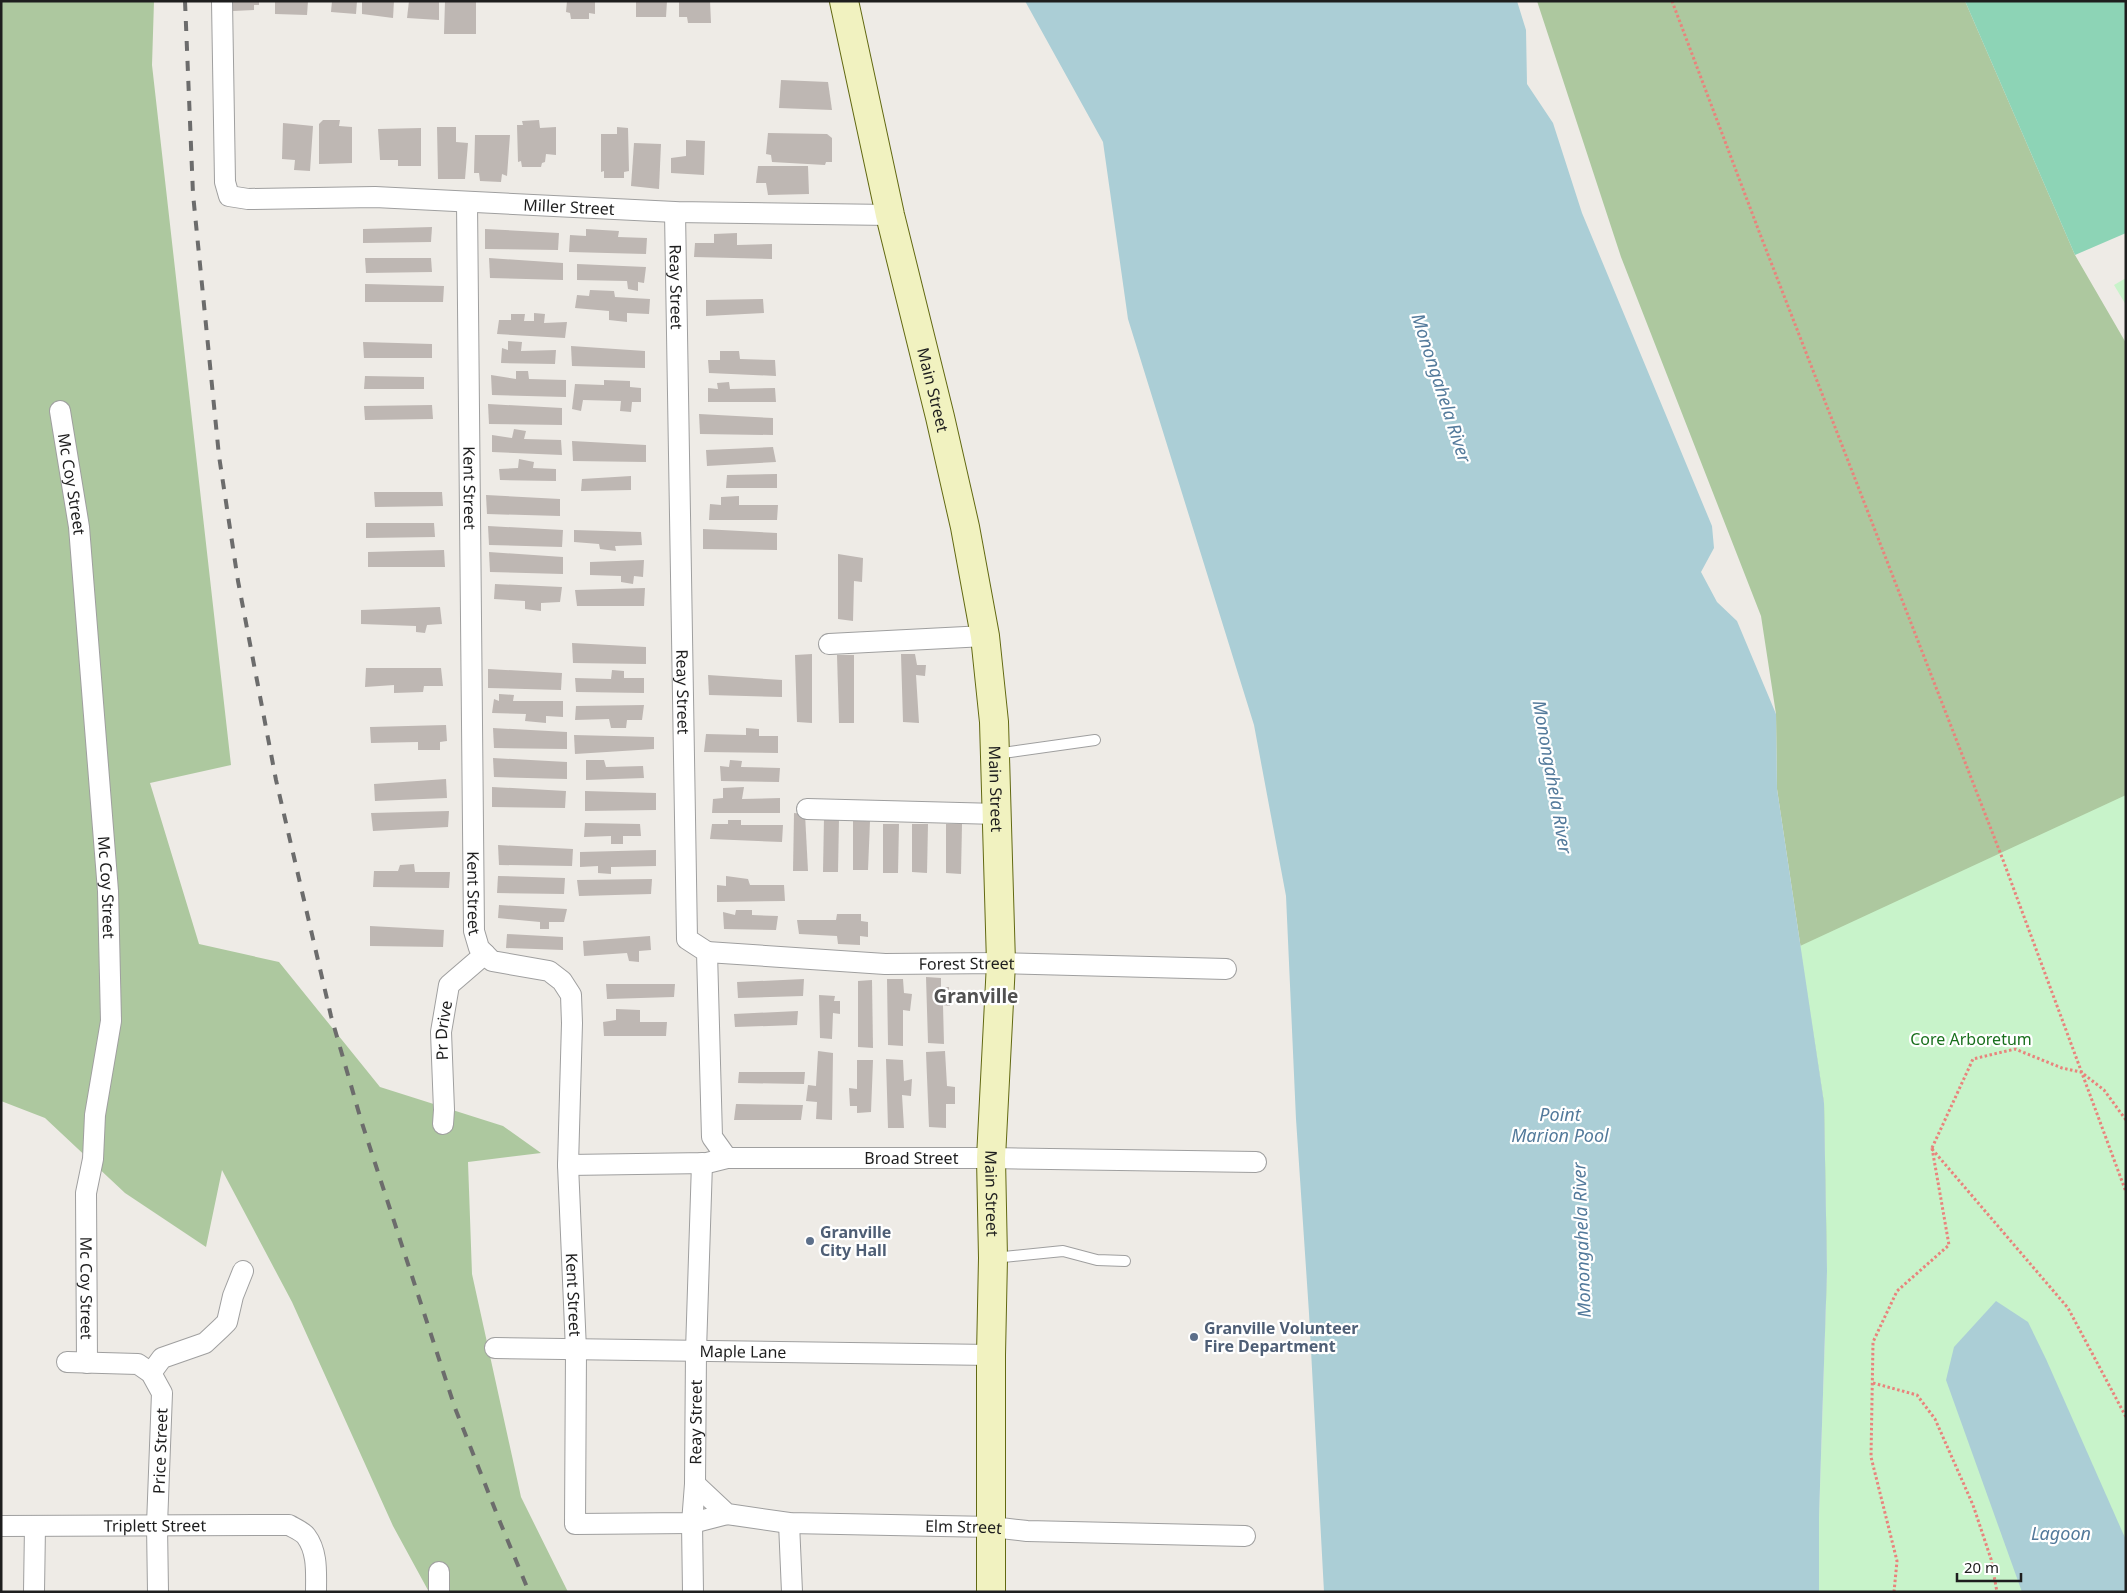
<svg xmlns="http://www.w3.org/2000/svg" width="2127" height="1593" font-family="'Noto Sans',sans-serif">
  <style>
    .forest { fill: #adc89f }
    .park { fill: #c8f3ca }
    .pitch { fill: #8dd4b6 }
    .water { fill: #abced6 }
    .building { fill: #beb7b3 }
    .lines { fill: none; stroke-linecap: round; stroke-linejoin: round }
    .service-casing { stroke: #9f9f9f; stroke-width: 12 }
    .minor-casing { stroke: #9f9f9f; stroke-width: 22 }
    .secondary-casing { stroke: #626912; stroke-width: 30 }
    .path { stroke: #e9837c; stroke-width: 3; stroke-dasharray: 2.5 2.5; stroke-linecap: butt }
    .service { stroke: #fff; stroke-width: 10 }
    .minor { stroke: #fff; stroke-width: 20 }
    .secondary { stroke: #f1f2c0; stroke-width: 28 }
    .rail { stroke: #6c6c6c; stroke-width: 4; stroke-dasharray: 10 10; stroke-linecap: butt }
    .service-dot { fill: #5c6f8a; stroke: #fff; stroke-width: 2 }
    .labels { text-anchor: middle; stroke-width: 4.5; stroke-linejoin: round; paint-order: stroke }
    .street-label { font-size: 16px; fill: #1e1e1e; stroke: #fff }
    .park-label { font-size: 16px; fill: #19701d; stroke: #fff }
    .service-label { font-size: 16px; font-weight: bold; fill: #4e5e75; stroke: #fff; text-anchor: start }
    .water-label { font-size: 18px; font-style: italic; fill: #537a9b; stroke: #fff }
    .quarter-label { font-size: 19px; font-weight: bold; fill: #515151; stroke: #fff }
  </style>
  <rect width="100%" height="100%" fill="#eeebe6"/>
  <!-- forest -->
  <g class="forest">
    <path d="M 1,1 L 154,1 L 152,65 L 231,765 L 150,783 L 199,944 L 279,962 L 380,1087 L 503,1126 L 541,1153 L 468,1162 L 472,1274 L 521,1497 L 568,1592 L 429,1592 L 393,1526 L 292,1302 L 222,1170 L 206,1247 L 125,1193 L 45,1118 L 1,1101 Z"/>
    <path d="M 1537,1 L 1965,1 L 2075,255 L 2126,343 L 2126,1137 L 1819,1592 L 1827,1271 L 1824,1103 L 1777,789 L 1776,714 L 1761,616 L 1621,257 Z"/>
  </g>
  <!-- park -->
  <g class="park">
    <path d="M 2126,278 L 2126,305 L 2114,285 Z"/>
    <path d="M 2126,795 L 2126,1592 L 1819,1592 L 1819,1517 L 1827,1271 L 1824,1103 L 1800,946 Z"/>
  </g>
  <!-- pitch -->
  <path class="pitch" d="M 1965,1 L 2126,1 L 2126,233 L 2075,255 Z"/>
  <!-- water -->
  <g class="water">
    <path d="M 1025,1 L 1517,1 L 1526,30 L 1527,84 L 1553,123 L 1582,213 L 1712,526 L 1714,548 L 1701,572 L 1717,602 L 1737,621 L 1776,714 L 1777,789 L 1824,1103 L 1827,1271 L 1819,1517 L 1819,1592 L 1324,1592 L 1309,1313 L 1296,1119 L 1286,896 L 1254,725 L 1128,319 L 1103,142 Z"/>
    <path d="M 1996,1301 L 2028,1322 L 2046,1359 L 2126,1540 L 2126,1592 L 2022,1592 L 1946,1380 L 1954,1347 Z"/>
  </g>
  <!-- building -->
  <g class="building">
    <path d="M 233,1 L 259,1 L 259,5 L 254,5 L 254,10 L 233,11 Z"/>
    <path d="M 275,1 L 308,1 L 307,15 L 275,14 Z"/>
    <path d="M 332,1 L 357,1 L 356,14 L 331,12 Z"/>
    <path d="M 362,1 L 394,1 L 393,18 L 362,14 Z"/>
    <path d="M 409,1 L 439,1 L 439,20 L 407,18 Z"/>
    <path d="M 445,1 L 476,1 L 476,34 L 444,34 Z"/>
    <path d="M 567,1 L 595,1 L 595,14 L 589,13 L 589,19 L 571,19 L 570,13 L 566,12 Z"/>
    <path d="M 636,1 L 667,1 L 666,17 L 636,17 Z"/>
    <path d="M 679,1 L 710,1 L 711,23 L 688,23 L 687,17 L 679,17 Z"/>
    <path d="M 781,80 L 828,82 L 832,110 L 779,108 Z"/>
    <path d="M 323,120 L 340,120 L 339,126 L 352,127 L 352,163 L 319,164 L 319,124 Z"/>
    <path d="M 539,120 L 540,128 L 556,127 L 556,155 L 546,154 L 545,162 L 542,163 L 541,167 L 522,167 L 521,161 L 518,162 L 517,125 L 523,125 L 522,121 Z"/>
    <path d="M 283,123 L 313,126 L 310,171 L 294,170 L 295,160 L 282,159 Z"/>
    <path d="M 437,127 L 456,127 L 456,142 L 468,143 L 465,179 L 438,179 Z"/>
    <path d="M 617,127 L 628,128 L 629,171 L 624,172 L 624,178 L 604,178 L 604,171 L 601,172 L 601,134 L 617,134 Z"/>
    <path d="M 421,128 L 421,166 L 398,166 L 398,160 L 380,160 L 378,129 Z"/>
    <path d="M 768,133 L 827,134 L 832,138 L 832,162 L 826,162 L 825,165 L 772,162 L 771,155 L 766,154 Z"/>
    <path d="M 475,135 L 510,135 L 507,176 L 502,174 L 501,182 L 480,181 L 479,173 L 474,173 Z"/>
    <path d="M 686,140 L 705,141 L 704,175 L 671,173 L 671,158 L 686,156 Z"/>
    <path d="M 634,143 L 661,144 L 659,189 L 631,186 Z"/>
    <path d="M 758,166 L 808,166 L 809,194 L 768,195 L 766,183 L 756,183 Z"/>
    <path d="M 432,227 L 431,242 L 363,243 L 363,229 Z"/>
    <path d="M 485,229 L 559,233 L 558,250 L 485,249 Z"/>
    <path d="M 586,229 L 619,231 L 618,237 L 647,238 L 646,254 L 569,252 L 570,235 L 586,236 Z"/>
    <path d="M 737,233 L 737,245 L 772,244 L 772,259 L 694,257 L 695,243 L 714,243 L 714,234 Z"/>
    <path d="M 365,258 L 431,258 L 432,272 L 366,273 Z"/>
    <path d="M 489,258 L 563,263 L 563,280 L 490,278 Z"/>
    <path d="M 577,264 L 646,267 L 644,283 L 638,282 L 638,291 L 628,289 L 627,281 L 577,280 Z"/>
    <path d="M 365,284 L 444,286 L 443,302 L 365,302 Z"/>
    <path d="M 590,290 L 614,291 L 615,297 L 650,299 L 649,314 L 627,313 L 627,322 L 609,320 L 609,311 L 575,308 L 577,295 L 589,296 Z"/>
    <path d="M 763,299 L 764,313 L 706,316 L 706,300 Z"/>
    <path d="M 534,313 L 545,314 L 544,323 L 567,322 L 565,338 L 497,334 L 499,320 L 511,320 L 511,314 L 525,314 L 524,321 L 534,321 Z"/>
    <path d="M 508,341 L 522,342 L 521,351 L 556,350 L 555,364 L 501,363 L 502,348 L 508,350 Z"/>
    <path d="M 363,342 L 432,344 L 432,358 L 364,358 Z"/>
    <path d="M 571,346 L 645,351 L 645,368 L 572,366 Z"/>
    <path d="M 720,351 L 739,351 L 740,359 L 775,360 L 776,376 L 709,373 L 708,360 L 720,360 Z"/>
    <path d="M 516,371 L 528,371 L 529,379 L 566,380 L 566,397 L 492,395 L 491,375 L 516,379 Z"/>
    <path d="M 365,376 L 424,377 L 424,389 L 364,389 Z"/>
    <path d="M 604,380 L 630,381 L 630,387 L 641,388 L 641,402 L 632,402 L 631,412 L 620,411 L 621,401 L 583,400 L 581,411 L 572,409 L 575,384 L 604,385 Z"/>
    <path d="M 729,382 L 730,389 L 775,388 L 776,402 L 708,402 L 708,388 L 718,389 L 717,383 Z"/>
    <path d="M 488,404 L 562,408 L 562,425 L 489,424 Z"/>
    <path d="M 432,405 L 433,419 L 365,420 L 364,406 Z"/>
    <path d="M 699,414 L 773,418 L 773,435 L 700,434 Z"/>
    <path d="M 514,429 L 526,431 L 524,439 L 561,440 L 562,455 L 492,452 L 492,435 L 512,438 Z"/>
    <path d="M 572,441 L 646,445 L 646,462 L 573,461 Z"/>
    <path d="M 773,447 L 776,462 L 707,466 L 706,450 Z"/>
    <path d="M 519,459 L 534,462 L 533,468 L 556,469 L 556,481 L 500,480 L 499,469 L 518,468 Z"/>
    <path d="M 777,474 L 777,488 L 726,488 L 727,475 Z"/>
    <path d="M 631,476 L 631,490 L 581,491 L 582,479 Z"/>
    <path d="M 374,492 L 442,492 L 443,506 L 375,507 Z"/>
    <path d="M 486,495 L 560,499 L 560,516 L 487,514 Z"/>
    <path d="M 739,496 L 739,505 L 778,505 L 777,520 L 709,520 L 710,504 L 721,505 L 721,497 Z"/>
    <path d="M 366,523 L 434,523 L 435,537 L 366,538 Z"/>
    <path d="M 488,526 L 563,530 L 562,547 L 489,545 Z"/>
    <path d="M 703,529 L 777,533 L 777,550 L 703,549 Z"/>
    <path d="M 574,530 L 641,532 L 642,545 L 615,546 L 616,551 L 600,549 L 599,544 L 574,542 Z"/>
    <path d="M 444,550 L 445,567 L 368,567 L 368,552 Z"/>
    <path d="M 489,552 L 563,557 L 563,574 L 490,572 Z"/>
    <path d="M 838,554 L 863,558 L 862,582 L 854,581 L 853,621 L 838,619 Z"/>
    <path d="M 644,560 L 643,577 L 634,576 L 633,584 L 621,582 L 621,576 L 590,575 L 590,562 Z"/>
    <path d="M 495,584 L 562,587 L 560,602 L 541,603 L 541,611 L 525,609 L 525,601 L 494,599 Z"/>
    <path d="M 645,588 L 644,606 L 577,606 L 575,590 Z"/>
    <path d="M 440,607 L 442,624 L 427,625 L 425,633 L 416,632 L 416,626 L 361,624 L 361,610 Z"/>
    <path d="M 572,643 L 646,647 L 646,664 L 573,663 Z"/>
    <path d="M 812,654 L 812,723 L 797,722 L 795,655 Z"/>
    <path d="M 901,654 L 915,654 L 917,665 L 926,665 L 925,676 L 916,675 L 919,723 L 903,722 Z"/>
    <path d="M 837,655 L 854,655 L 854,723 L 839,723 Z"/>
    <path d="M 366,668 L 441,668 L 443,686 L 424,686 L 423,692 L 394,693 L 394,685 L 365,687 Z"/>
    <path d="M 488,669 L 562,673 L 561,690 L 488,688 Z"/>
    <path d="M 612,670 L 624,671 L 624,678 L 644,678 L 644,693 L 576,692 L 575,678 L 611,679 Z"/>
    <path d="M 708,675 L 782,680 L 782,697 L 709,695 Z"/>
    <path d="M 499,694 L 514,695 L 513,701 L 563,701 L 563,717 L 546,716 L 546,723 L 525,721 L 526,714 L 492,713 L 494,699 L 499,701 Z"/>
    <path d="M 644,705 L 642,720 L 627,720 L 626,728 L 611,728 L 609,719 L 575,720 L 576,706 Z"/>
    <path d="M 446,725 L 447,741 L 440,742 L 440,750 L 418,750 L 418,742 L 371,743 L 370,727 Z"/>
    <path d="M 493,728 L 567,732 L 567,749 L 494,748 Z"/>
    <path d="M 746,728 L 759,729 L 759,736 L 778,736 L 778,753 L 704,752 L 706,734 L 746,735 Z"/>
    <path d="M 574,735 L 654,737 L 654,749 L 575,754 Z"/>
    <path d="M 493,758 L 567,762 L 567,779 L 494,777 Z"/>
    <path d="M 586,760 L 604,760 L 606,767 L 643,766 L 644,778 L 586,780 Z"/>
    <path d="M 730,760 L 742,761 L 741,767 L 780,768 L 779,782 L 721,781 L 720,766 L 729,767 Z"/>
    <path d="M 446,779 L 447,798 L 375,801 L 374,784 Z"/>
    <path d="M 492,787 L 566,791 L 565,808 L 492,807 Z"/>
    <path d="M 744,787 L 742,799 L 780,798 L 780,813 L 712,813 L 713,799 L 723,798 L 723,788 Z"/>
    <path d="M 585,791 L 656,793 L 656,810 L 585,811 Z"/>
    <path d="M 449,811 L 448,827 L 373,831 L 371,813 Z"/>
    <path d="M 794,813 L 805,814 L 808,871 L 793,871 Z"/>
    <path d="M 824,817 L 839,819 L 838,872 L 823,872 Z"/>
    <path d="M 728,820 L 741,820 L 741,825 L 783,825 L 782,842 L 710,839 L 712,824 L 728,824 Z"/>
    <path d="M 853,821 L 870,821 L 868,870 L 853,870 Z"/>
    <path d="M 585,823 L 640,824 L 641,836 L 623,836 L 623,844 L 611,844 L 611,836 L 584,837 Z"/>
    <path d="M 883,824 L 899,824 L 898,873 L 883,873 Z"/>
    <path d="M 912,824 L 928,824 L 927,873 L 912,872 Z"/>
    <path d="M 946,824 L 962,824 L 961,874 L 946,873 Z"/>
    <path d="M 498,845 L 573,849 L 572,866 L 499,865 Z"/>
    <path d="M 656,850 L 656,866 L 611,867 L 611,874 L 598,873 L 598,866 L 580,867 L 580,852 Z"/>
    <path d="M 414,864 L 415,872 L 450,872 L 449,888 L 373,887 L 374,871 L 398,871 L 400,865 Z"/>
    <path d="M 498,876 L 565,878 L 564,894 L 497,893 Z"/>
    <path d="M 726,876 L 748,879 L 750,885 L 784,885 L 785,901 L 717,902 L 717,885 L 726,886 Z"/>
    <path d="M 652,879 L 651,894 L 579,896 L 577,880 Z"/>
    <path d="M 499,905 L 567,909 L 564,922 L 549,922 L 549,929 L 540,929 L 540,922 L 498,918 Z"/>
    <path d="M 736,910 L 752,910 L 752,915 L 778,916 L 776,930 L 724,929 L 723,912 L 735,915 Z"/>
    <path d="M 837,914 L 861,914 L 861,921 L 868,922 L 868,937 L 860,936 L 860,945 L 838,944 L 837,936 L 799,934 L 797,920 L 836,920 Z"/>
    <path d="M 370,926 L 444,930 L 443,947 L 370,946 Z"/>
    <path d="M 507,934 L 563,937 L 563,950 L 506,948 Z"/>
    <path d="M 650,936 L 651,950 L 639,951 L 639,962 L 629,961 L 627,953 L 584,956 L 583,941 Z"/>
    <path d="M 926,977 L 941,978 L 941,987 L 949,987 L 950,1006 L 943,1005 L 944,1044 L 928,1043 Z"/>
    <path d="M 804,979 L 803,996 L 738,998 L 737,982 Z"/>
    <path d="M 887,979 L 903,979 L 904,993 L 912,994 L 910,1011 L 903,1010 L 903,1046 L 888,1045 Z"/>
    <path d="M 872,980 L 873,1048 L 858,1047 L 858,981 Z"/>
    <path d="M 606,984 L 675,984 L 674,997 L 607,999 Z"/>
    <path d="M 819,995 L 835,996 L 834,1001 L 840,1001 L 840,1014 L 833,1013 L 832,1039 L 820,1038 Z"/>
    <path d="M 616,1009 L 640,1010 L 640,1022 L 667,1022 L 666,1036 L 604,1036 L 603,1022 L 616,1020 Z"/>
    <path d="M 798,1011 L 797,1025 L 735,1027 L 734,1014 Z"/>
    <path d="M 818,1051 L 833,1053 L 832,1120 L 816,1119 L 817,1102 L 806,1101 L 808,1085 L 816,1086 Z"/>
    <path d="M 945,1051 L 947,1086 L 955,1087 L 955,1104 L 946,1104 L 946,1128 L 929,1127 L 926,1052 Z"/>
    <path d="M 886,1059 L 903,1060 L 904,1081 L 912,1079 L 911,1096 L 902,1095 L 904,1128 L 888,1128 Z"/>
    <path d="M 857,1060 L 873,1060 L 871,1112 L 857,1113 L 857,1106 L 850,1106 L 849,1088 L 857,1089 Z"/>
    <path d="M 739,1072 L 805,1072 L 804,1084 L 738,1083 Z"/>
    <path d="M 736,1104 L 803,1105 L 801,1120 L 734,1120 Z"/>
  </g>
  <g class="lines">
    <defs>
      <g id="service">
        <path d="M 996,754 L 1095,740"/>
        <path d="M 994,1258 L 1063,1251 L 1097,1260 L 1125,1261"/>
      </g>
      <g id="minor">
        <path id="s1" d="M 222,1 L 225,182 L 229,196 L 248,199 L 375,197 L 675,212 L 890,215"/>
        <path id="s2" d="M 467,202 L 474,931 L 479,948 L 492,961 L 549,971 L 562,981 L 571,995 L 572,1023 L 568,1165 L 576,1350 L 575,1524 L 692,1523 L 727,1514"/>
        <path id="s3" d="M 675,212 L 687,939 L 707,952 L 712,1137 L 727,1158"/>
        <path id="s4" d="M 60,411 L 79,527 L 108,891 L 111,1021 L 95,1115 L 93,1159 L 86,1193 L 87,1363"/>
        <path d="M 829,644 L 985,636"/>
        <path d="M 807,809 L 998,814"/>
        <path id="s5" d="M 707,952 L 885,964 L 1001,963 L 1226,969"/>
        <path id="s6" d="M 443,1124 L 444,1110 L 441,1032 L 449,985 L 485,954"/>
        <path id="s7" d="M 568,1165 L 707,1163 L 727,1158 L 991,1158 L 1256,1162"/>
        <path id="s8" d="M 495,1348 L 991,1355"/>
        <path d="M 67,1362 L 138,1364 L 151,1373 L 162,1393 L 157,1525 L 158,1592"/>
        <path d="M 151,1373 L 162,1358 L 205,1343 L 221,1328 L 227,1322 L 233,1296 L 243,1271"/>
        <path id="s9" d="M 695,1484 L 727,1514 L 789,1523 L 992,1527 L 1027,1531 L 1245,1536"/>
        <path d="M 789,1523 L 792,1592"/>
        <path id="s10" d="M 1,1526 L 289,1525 C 294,1528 302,1531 306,1536 C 318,1552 316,1573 316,1592"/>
        <path d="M 439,1572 L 439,1592"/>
        <path d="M 34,1592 L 35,1526"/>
        <path id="s11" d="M 693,1592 L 692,1523 L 695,1484 L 696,1351 L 702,1163"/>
      </g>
      <g id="secondary">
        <path id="s12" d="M 844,1 L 890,215 L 940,417 L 965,527 L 985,636 L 994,722 L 1001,963 L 991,1158 L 993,1258 L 991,1355 L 991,1592"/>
      </g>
    </defs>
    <!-- service casing -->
    <use href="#service" class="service-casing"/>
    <!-- minor casing -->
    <use href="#minor" class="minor-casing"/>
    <!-- secondary casing -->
    <use href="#secondary" class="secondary-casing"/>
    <!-- path -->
    <g class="path">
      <path d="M 1672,1 L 1760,234 L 2003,860 L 2126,1192"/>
      <path d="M 1932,1148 L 1973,1059 L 2015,1049 L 2062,1068 L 2081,1072 L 2104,1090 L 2126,1120"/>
      <path d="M 1932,1149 L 2068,1308 L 2126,1417"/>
      <path d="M 1873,1383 L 1917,1395 L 1935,1419 L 1973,1505 L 1991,1559 L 1997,1592"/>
      <path d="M 1894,1592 L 1897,1561 L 1871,1457 L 1873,1342 L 1897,1291 L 1949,1245 L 1932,1148"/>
    </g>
    <!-- service -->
    <use href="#service" class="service"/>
    <!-- minor -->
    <use href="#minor" class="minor"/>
    <!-- secondary -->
    <use href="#secondary" class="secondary"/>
    <!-- rail -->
    <path class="rail" d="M 185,1 L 193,194 L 219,456 L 238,581 L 276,780 L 331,1016 L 361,1120 L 455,1408 L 500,1522 L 529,1592"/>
  </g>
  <!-- markers -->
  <g class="service-dot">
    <circle cx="810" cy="1241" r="5"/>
    <circle cx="1194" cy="1337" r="5"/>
  </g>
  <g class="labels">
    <!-- street labels -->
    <g class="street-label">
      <text dy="6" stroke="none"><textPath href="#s1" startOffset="536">Miller Street</textPath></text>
      <text dy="6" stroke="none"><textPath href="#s3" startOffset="75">Reay Street</textPath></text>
      <text dy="6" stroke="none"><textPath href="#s12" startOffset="399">Main Street</textPath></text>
      <text dy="6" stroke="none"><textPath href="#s4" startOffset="74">Mc Coy Street</textPath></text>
      <text dy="6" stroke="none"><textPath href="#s2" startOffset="286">Kent Street</textPath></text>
      <text dy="6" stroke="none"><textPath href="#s3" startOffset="480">Reay Street</textPath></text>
      <text dy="6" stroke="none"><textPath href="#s12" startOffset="804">Main Street</textPath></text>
      <text dy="6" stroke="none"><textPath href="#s4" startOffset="479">Mc Coy Street</textPath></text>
      <text dy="6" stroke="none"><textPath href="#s2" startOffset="691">Kent Street</textPath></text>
      <text dy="6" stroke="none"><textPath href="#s5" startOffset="260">Forest Street</textPath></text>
      <text dy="6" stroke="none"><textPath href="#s6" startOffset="94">Pr Drive</textPath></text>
      <text dy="6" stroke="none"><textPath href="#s7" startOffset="344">Broad Street</textPath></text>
      <text dy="6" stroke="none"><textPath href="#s12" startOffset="1209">Main Street</textPath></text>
      <text dy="6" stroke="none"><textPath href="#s4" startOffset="882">Mc Coy Street</textPath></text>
      <text dy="6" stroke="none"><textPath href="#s2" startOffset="1156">Kent Street</textPath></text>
      <text dy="6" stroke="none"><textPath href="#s8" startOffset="248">Maple Lane</textPath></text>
      <text dy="6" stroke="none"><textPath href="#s11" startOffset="170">Reay Street</textPath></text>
      <text transform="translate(160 1451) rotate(-88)" y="6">Price Street</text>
      <text dy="6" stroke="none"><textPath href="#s10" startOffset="154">Triplett Street</textPath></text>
      <text dy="6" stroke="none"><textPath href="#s9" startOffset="281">Elm Street</textPath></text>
    </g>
    <!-- park labels -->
    <g class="park-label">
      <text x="1971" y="1045">Core Arboretum</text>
    </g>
    <!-- service labels -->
    <g class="service-label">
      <text x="820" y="1238">Granville<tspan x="820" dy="18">City Hall</tspan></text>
      <text x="1204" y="1334">Granville Volunteer<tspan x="1204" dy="18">Fire Department</tspan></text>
    </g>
    <!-- water labels -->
    <g class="water-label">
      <text transform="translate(1441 388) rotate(72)" y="6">Monongahela River</text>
      <text transform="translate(1552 777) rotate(80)" y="6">Monongahela River</text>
      <text x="1560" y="1121">Point<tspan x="1560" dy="21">Marion Pool</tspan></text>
      <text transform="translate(1582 1240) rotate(-92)" y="6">Monongahela River</text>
      <text x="2061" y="1540">Lagoon</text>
    </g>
    <!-- quarter labels -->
    <g class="quarter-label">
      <text x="976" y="1003">Granville</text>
    </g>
  </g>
  <!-- border -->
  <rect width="2127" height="1593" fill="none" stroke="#1e1e1e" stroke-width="5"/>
  <!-- scale -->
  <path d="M1957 1573v8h64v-8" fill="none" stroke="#1e1e1e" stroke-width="2.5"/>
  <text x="1964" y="1573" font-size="15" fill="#1e1e1e" stroke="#ffffff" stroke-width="4" paint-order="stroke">20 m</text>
</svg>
